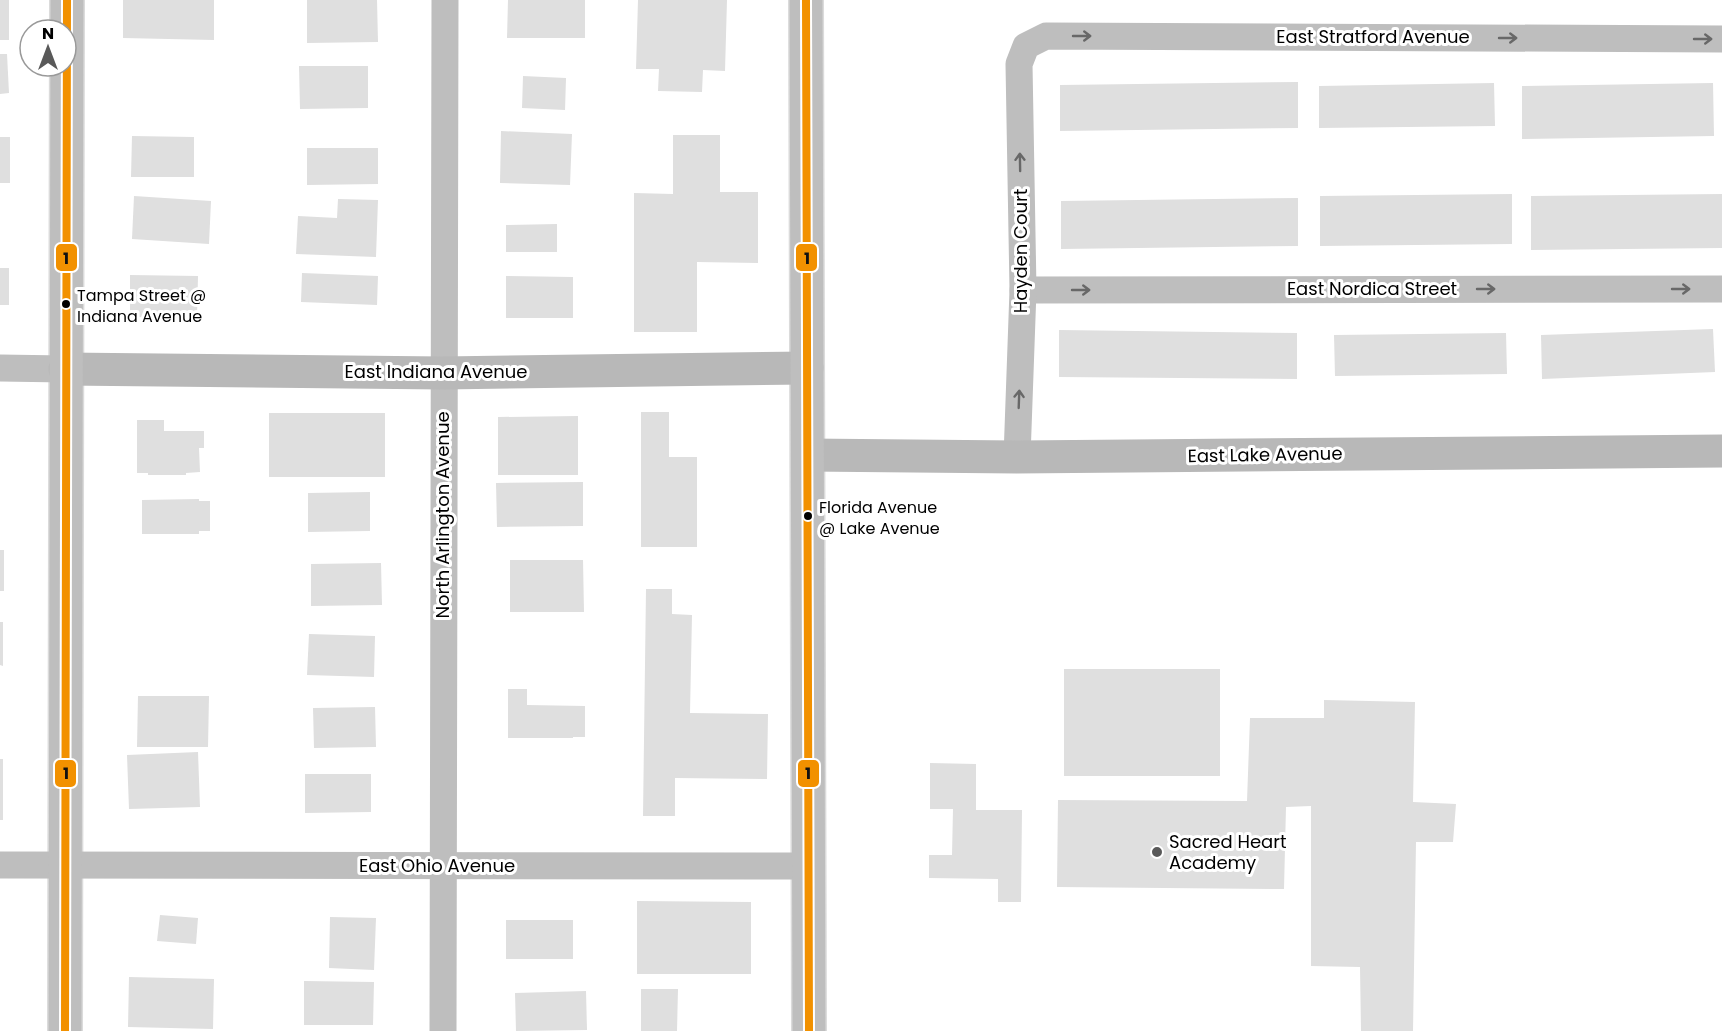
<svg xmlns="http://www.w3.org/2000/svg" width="1722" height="1031" font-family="Poppins,sans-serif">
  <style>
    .building { fill: #dfdfdf }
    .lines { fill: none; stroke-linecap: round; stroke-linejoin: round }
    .primary-casing { stroke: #dbdbdb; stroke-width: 36 }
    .street { stroke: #bebebe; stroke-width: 27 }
    .secondary { stroke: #b8b8b8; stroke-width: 33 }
    .primary { stroke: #bebebe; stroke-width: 33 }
    .bus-1-casing { stroke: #fff; stroke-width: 12 }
    .bus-1 { stroke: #f29100; stroke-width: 8 }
    .oneway { stroke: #686868 }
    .bus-dot { fill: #000; stroke: #fff; stroke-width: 2 }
    .poi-dot { fill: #595959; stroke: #fff; stroke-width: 2 }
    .labels { text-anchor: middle; stroke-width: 6; stroke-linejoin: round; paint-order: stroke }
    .bus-label { font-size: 16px; fill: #000; stroke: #fff; text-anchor: start }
    .street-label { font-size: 18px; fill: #000; stroke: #fff }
    .poi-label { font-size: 18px; fill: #000; stroke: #fff; text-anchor: start }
    .line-badge { stroke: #fff; stroke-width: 2 }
    .pale-badge-label { font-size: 16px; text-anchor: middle; font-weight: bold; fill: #111 }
  </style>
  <rect width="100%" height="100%" fill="#fff"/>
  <!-- building -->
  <g class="building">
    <rect x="0" y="0" width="9" height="40"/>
    <path d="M 123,0 L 214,0 L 214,40 L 123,38 Z"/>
    <path d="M 307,0 L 377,0 L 378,42 L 307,43 Z"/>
    <path d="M 508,0 L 585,0 L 585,38 L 507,38 Z"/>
    <path d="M 638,0 L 727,0 L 725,71 L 703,70 L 702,92 L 658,91 L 659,69 L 636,69 Z"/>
    <path d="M 0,54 L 7,54 L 9,93 L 0,94 Z"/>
    <path d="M 299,66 L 368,66 L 368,108 L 300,109 Z"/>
    <path d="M 523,76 L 566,78 L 565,110 L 522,108 Z"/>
    <path d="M 1298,82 L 1298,128 L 1060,131 L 1060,85 Z"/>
    <path d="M 1494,83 L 1495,126 L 1319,128 L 1319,86 Z"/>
    <path d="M 1713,83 L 1714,136 L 1522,139 L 1522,86 Z"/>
    <path d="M 501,131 L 572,134 L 570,185 L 500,183 Z"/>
    <path d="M 673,135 L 720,135 L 720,192 L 758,192 L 758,263 L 697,262 L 697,332 L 634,332 L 634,193 L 673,194 Z"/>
    <path d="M 132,136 L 194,137 L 194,177 L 131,177 Z"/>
    <rect x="0" y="137" width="10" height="46"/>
    <path d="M 307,148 L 378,148 L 378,184 L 307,185 Z"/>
    <path d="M 1512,194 L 1512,244 L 1320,246 L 1320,196 Z"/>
    <path d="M 1722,194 L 1722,248 L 1531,250 L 1531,196 Z"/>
    <path d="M 134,196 L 211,201 L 209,244 L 132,239 Z"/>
    <path d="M 1298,198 L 1298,246 L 1061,249 L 1061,201 Z"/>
    <path d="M 338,199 L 378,200 L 376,257 L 296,254 L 298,216 L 337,218 Z"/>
    <path d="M 557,224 L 557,252 L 506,252 L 506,225 Z"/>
    <rect x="0" y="268" width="9" height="37"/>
    <path d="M 302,273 L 378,276 L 377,305 L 301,302 Z"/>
    <path d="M 130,275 L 198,276 L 197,318 L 130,317 Z"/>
    <path d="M 506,276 L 573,277 L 573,318 L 506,318 Z"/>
    <path d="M 1713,329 L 1715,372 L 1542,379 L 1541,335 Z"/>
    <path d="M 1059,330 L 1297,333 L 1297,379 L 1059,377 Z"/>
    <path d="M 1506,333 L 1507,374 L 1335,376 L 1334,335 Z"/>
    <path d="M 641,412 L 669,412 L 669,457 L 697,457 L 697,547 L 641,547 Z"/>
    <rect x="269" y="413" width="116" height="64"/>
    <path d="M 578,416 L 578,475 L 498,475 L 498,417 Z"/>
    <path d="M 137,420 L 164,420 L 164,431 L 204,431 L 204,448 L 199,448 L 200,472 L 186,473 L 186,475 L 148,475 L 148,473 L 137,473 Z"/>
    <path d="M 583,482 L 583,526 L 497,527 L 496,483 Z"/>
    <path d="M 370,492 L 370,531 L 308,532 L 308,493 Z"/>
    <path d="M 199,499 L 199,501 L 210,501 L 210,531 L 199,531 L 199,534 L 142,534 L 142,500 Z"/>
    <rect x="0" y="550" width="4" height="41"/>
    <path d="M 510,560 L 583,560 L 584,612 L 510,612 Z"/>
    <path d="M 381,563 L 382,605 L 311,606 L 311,564 Z"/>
    <path d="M 646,589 L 672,589 L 672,614 L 692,615 L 690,713 L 768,714 L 767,779 L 675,778 L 675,816 L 643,816 Z"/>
    <path d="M 0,622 L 3,622 L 3,666 L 0,665 Z"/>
    <path d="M 309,634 L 375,636 L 374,677 L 307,675 Z"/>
    <rect x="1064" y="669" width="156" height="107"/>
    <path d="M 508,689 L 527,689 L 527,705 L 585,706 L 585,737 L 573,737 L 573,738 L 508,738 Z"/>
    <path d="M 138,696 L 209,696 L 208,747 L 137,747 Z"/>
    <path d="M 1324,700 L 1415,702 L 1413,802 L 1456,804 L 1453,842 L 1416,842 L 1413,1031 L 1361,1031 L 1360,967 L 1311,966 L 1311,806 L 1286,807 L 1284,889 L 1057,887 L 1058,800 L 1247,801 L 1250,718 L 1324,718 Z"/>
    <path d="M 375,707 L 376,747 L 314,748 L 313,708 Z"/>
    <path d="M 198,752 L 200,807 L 129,809 L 127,755 Z"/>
    <rect x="0" y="759" width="3" height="61"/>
    <path d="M 930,763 L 976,764 L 976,810 L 1022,810 L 1021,902 L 998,902 L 998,879 L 929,878 L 929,855 L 952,855 L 953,809 L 930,809 Z"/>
    <path d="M 305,774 L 371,774 L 371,812 L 305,813 Z"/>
    <path d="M 637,901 L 751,902 L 751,974 L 637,974 Z"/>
    <path d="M 160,915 L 198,918 L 196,944 L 157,941 Z"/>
    <path d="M 330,917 L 376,918 L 374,970 L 329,968 Z"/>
    <rect x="506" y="920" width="67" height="39"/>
    <path d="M 129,977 L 214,979 L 213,1029 L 128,1027 Z"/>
    <path d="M 304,981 L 374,982 L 373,1025 L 304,1025 Z"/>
    <path d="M 641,989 L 678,989 L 677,1031 L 641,1031 Z"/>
    <path d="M 586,991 L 587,1030 L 516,1031 L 515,993 Z"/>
  </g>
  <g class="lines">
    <defs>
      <g id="primary">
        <path d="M 806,0 L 809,1031"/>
        <path d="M 65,1031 L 67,0"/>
      </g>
    </defs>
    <!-- primary casing -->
    <use href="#primary" class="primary-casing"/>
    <!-- street -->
    <g class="street">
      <path d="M 1023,290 L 1722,289"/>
      <path d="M 0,368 L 65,369"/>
      <path d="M 1017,457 L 1023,290 L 1019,64 L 1026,46 L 1046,36 L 1722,39"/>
      <path d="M 0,865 L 809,866"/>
      <path d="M 443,1031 L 445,0"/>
    </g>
    <!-- secondary -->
    <g class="secondary">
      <path d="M 65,369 L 443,373 L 807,368"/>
      <path d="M 808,455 L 1017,457 L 1722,451"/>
    </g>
    <!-- primary -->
    <use href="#primary" class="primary"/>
    <defs>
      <g id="bus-1">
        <path d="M 806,0 L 809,1031"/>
        <path d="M 65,1031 L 67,0"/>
      </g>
    </defs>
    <!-- bus-1 casing -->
    <use href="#bus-1" class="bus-1-casing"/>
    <!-- bus-1 -->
    <use href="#bus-1" class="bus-1"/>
  </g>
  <!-- one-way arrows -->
  <defs><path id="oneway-shaft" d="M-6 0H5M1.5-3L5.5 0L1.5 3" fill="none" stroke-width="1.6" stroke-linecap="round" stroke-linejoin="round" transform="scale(1.5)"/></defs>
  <g class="oneway">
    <use href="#oneway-shaft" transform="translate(1082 36)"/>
    <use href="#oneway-shaft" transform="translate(1508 38)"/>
    <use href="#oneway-shaft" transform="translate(1703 39)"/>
    <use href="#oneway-shaft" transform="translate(1020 162) rotate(-91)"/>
    <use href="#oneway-shaft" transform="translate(1486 289)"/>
    <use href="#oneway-shaft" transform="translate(1681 289)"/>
    <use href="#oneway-shaft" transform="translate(1081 290)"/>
    <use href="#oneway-shaft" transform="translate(1019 399) rotate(-88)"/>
  </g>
  <!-- markers -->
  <g class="bus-dot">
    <circle cx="66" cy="304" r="5"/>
    <circle cx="808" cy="516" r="5"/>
  </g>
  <circle class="poi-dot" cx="1157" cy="852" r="6"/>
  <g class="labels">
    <!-- bus labels -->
    <g class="bus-label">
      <text x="77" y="301">Tampa Street @<tspan x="77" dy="21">Indiana Avenue</tspan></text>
      <text x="819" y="513">Florida Avenue<tspan x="819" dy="21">@ Lake Avenue</tspan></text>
    </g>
    <!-- street labels -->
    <g class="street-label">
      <text x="1373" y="43">East Stratford Avenue</text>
      <text transform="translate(1021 251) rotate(-90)" y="6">Hayden Court</text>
      <text x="1372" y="295">East Nordica Street</text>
      <text x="436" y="378">East Indiana Avenue</text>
      <text transform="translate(1265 455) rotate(-1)" y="6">East Lake Avenue</text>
      <text transform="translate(443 515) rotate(-90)" y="6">North Arlington Avenue</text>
      <text x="437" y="872">East Ohio Avenue</text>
    </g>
    <!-- poi labels -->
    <g class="poi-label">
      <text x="1169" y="848">Sacred Heart<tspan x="1169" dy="21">Academy</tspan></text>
    </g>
  </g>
  <g class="line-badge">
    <rect x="795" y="243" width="23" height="29" rx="6" fill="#f29100"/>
    <rect x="55" y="243" width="23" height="29" rx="6" fill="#f29100"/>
    <rect x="54" y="759" width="23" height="29" rx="6" fill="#f29100"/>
    <rect x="797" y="759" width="23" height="29" rx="6" fill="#f29100"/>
  </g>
  <g class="pale-badge-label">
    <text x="807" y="264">1</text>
    <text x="66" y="264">1</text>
    <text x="66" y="779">1</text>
    <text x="808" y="779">1</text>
  </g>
  <!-- north arrow -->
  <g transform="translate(48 48)"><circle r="28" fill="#ffffff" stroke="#999999" stroke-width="1.5"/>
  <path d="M0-4.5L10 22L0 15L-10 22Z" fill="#595959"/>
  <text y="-9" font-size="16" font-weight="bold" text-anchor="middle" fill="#000000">N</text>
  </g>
</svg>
